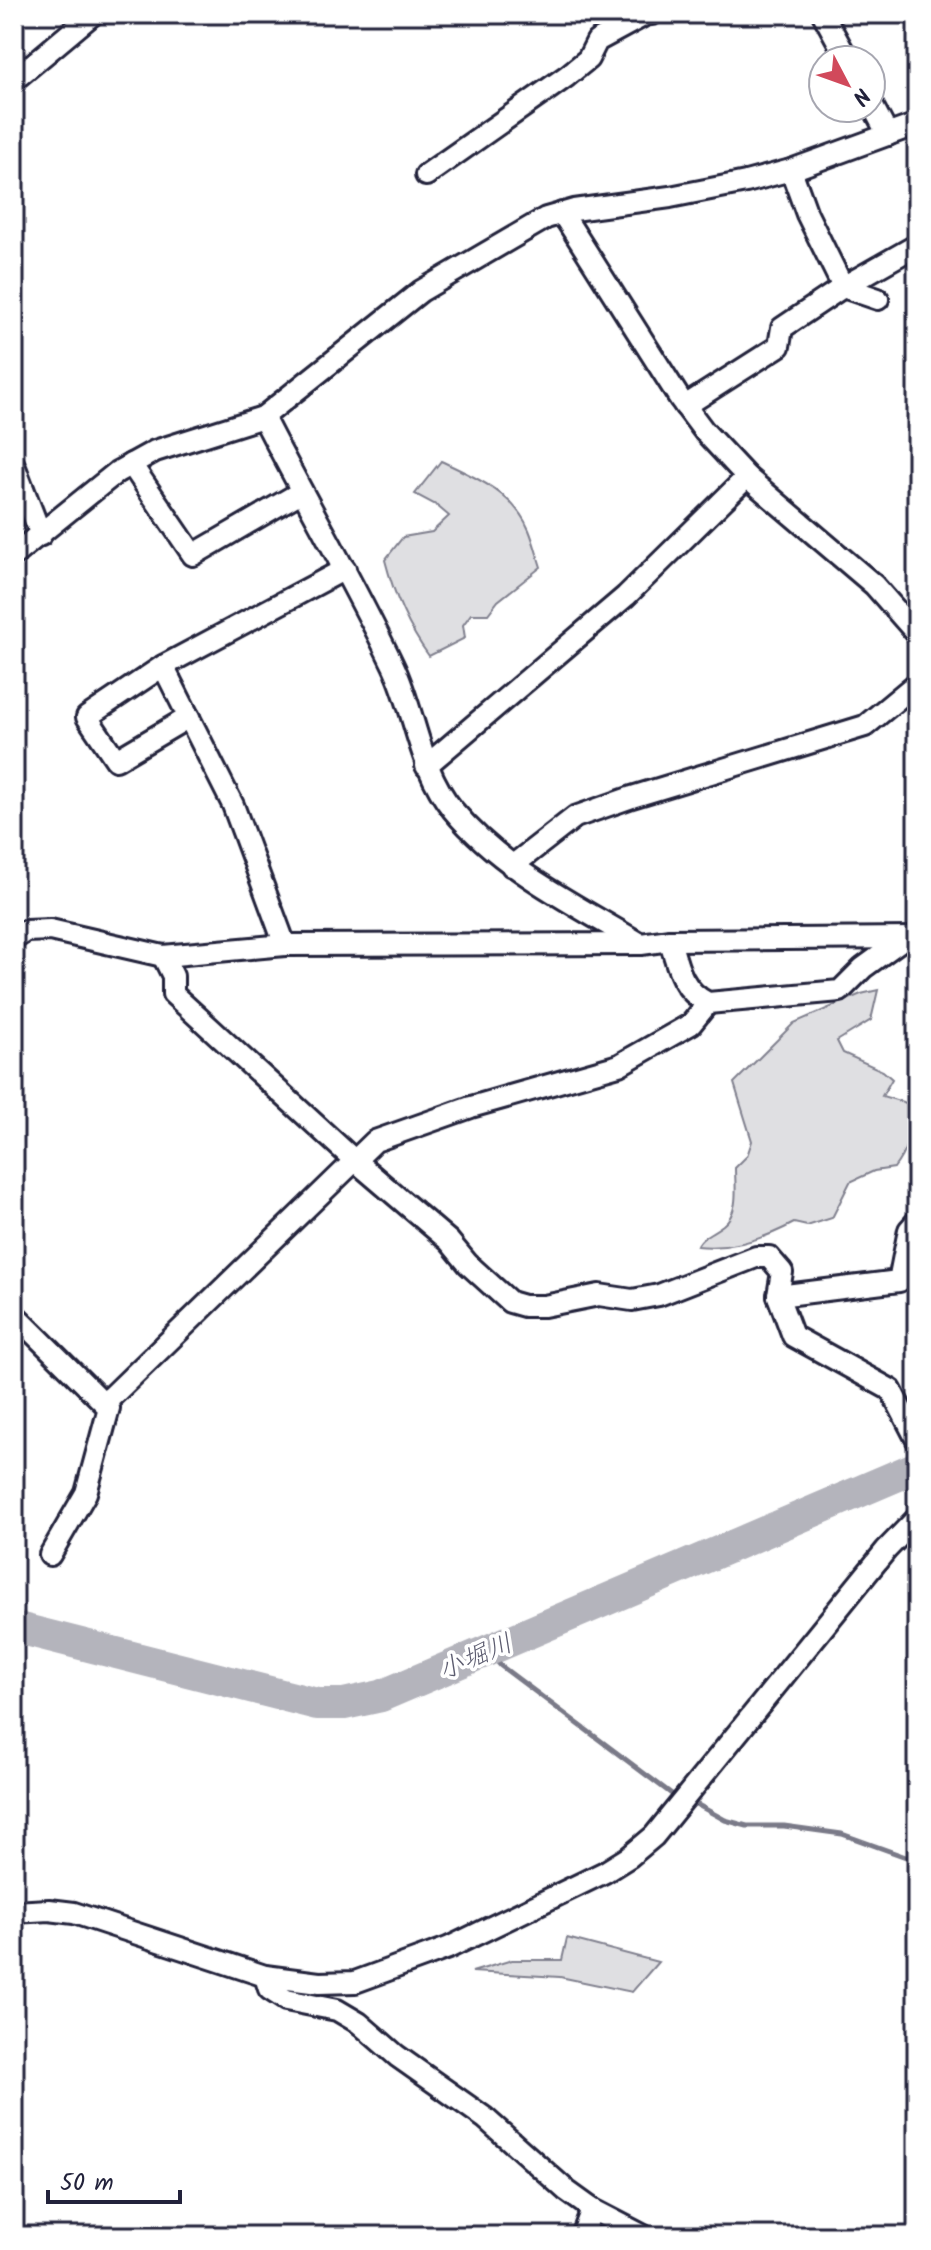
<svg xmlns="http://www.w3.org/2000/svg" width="931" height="2250" font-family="Kalam,'Klee One',sans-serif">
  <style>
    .green { fill: #dfdfe2; stroke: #80808e; stroke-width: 2 }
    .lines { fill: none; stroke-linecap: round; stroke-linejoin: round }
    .stream { stroke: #7a7a88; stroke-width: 5 }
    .river { stroke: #b4b4bc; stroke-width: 32 }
    .minor-casing { stroke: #22223b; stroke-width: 26 }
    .minor { stroke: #fff; stroke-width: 20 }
    .labels { text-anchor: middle; stroke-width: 7; stroke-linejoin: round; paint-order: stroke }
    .water-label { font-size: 26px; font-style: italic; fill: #5c5c6f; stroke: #fff }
  </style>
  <rect width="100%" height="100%" fill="#fff"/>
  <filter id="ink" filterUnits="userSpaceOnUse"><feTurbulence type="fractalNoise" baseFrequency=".0125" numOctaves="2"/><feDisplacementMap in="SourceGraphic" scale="16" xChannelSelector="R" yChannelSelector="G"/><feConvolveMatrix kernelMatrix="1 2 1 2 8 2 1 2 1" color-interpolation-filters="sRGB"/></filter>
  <g filter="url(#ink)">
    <!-- green -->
    <g class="green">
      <path d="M 441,461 C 475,477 514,493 529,530 C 534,542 537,555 541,567 L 498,601 L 488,614 L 471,614 L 463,625 L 465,638 L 429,656 C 407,626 394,595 385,560 L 403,537 L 432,532 L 449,516 L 436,505 L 415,494 Z"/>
      <path d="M 878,990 L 871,1020 L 837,1041 L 843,1053 L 883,1071 L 892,1079 L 882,1096 L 910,1104 C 913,1128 909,1149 894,1168 L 874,1171 L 850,1182 L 832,1218 L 807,1226 L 794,1223 C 764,1239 731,1250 697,1246 C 704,1234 713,1233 723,1225 C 740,1212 735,1187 735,1168 L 747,1156 L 752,1141 L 734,1083 L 794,1023 L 861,994 Z"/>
      <path d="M 567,1938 L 658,1962 L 632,1992 L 560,1977 L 472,1972 L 512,1960 L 562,1960 Z"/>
    </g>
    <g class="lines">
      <!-- stream -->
      <g class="stream">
        <path d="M 487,1650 L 501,1666 L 673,1795"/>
        <path d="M 696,1804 L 725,1820 L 747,1826 L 784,1826 L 842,1834 L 917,1861"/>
      </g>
      <!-- river -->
      <path class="river" d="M 14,1627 L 317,1704 L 344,1704 L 381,1696 L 917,1467"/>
      <defs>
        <g id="minor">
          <path d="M 823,14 L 848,60"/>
          <path d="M 14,80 L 93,14"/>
          <path d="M 871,103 L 888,135"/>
          <path d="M 791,170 L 807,214 L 843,287 L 878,299"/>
          <path d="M 426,175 L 567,76 L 588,59 L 597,41 L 645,15 L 652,14"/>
          <path d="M 562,213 L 680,399 L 704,431 L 747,477 L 874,585 L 917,634"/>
          <path d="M 685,406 L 779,346 L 782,328 L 843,287 L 917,245"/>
          <path d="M 263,417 C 305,500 353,581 393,665 C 416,713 418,767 453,810 C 503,870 573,903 639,943"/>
          <path d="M 131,464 L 193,555 L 301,492"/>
          <path d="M 14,465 L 41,535"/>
          <path d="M 14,555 L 117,472 L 155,451 L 263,417 L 421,291 L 546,218 L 574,210 L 670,197 L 746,182 L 791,170 L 917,124"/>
          <path d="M 163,666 L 87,717 L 116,760 L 189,717"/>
          <path d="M 426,766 L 626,596 L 747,477"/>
          <path d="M 512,866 L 575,817 L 632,797 L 865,726 L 917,683"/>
          <path d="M 14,939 L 26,931 L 50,930 L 163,956 L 285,945 L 641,944 L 670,940 L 917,938"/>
          <path d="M 670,940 C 677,966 682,991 708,1003 L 840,991 L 863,968 L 903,939"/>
          <path d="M 285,945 L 233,805 L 163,666 L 345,569"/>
          <path d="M 163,956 L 173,976 L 173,994 L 353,1159 L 449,1241 L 468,1264 L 510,1302 L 524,1306 L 544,1306 L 599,1295 L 632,1300 L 659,1295 L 756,1257 L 769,1257 L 782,1272 L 778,1296 L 793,1336 L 891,1390 L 917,1440"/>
          <path d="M 778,1296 L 899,1281 L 909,1230 L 917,1221"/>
          <path d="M 14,1314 L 109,1408 L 86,1493 L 50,1555"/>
          <path d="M 105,1403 L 375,1141 L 471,1107 L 619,1065 L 691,1024 L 708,1003"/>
          <path d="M 14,1912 L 49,1910 L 74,1913 L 265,1976 L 319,1983 L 355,1982 L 448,1948 L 605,1872 L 629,1857 L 654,1836 L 886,1550 L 917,1518"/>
          <path d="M 265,1976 L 269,1989 L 286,2000 L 337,2010 L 359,2023 L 397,2056 L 485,2118 L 567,2191 L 592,2209 L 644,2236"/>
          <path d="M 582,2236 L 592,2209"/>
        </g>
      </defs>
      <!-- minor casing -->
      <use href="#minor" class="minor-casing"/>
      <!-- minor -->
      <use href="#minor" class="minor"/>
    </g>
  </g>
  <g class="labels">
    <!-- water labels -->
    <g class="water-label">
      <text transform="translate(475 1656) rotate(-23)" y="9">小堀川</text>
    </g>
  </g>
  <!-- margin -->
  <rect width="931" height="2250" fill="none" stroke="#fff" stroke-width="48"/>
  <rect x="24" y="24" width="883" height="2202" fill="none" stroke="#22223b" stroke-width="3" filter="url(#ink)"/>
  <!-- north arrow -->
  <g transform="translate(847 84) rotate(131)"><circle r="38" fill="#ffffff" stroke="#a7a7b1" stroke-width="2"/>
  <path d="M0-6L14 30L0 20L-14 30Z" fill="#d1495b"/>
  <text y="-12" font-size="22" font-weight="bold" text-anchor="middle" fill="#22223b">N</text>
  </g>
  <!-- scale -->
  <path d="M48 2190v12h132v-12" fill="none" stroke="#22223b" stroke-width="4"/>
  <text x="60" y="2190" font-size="24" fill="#22223b" stroke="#ffffff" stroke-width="6" paint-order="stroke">50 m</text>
</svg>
